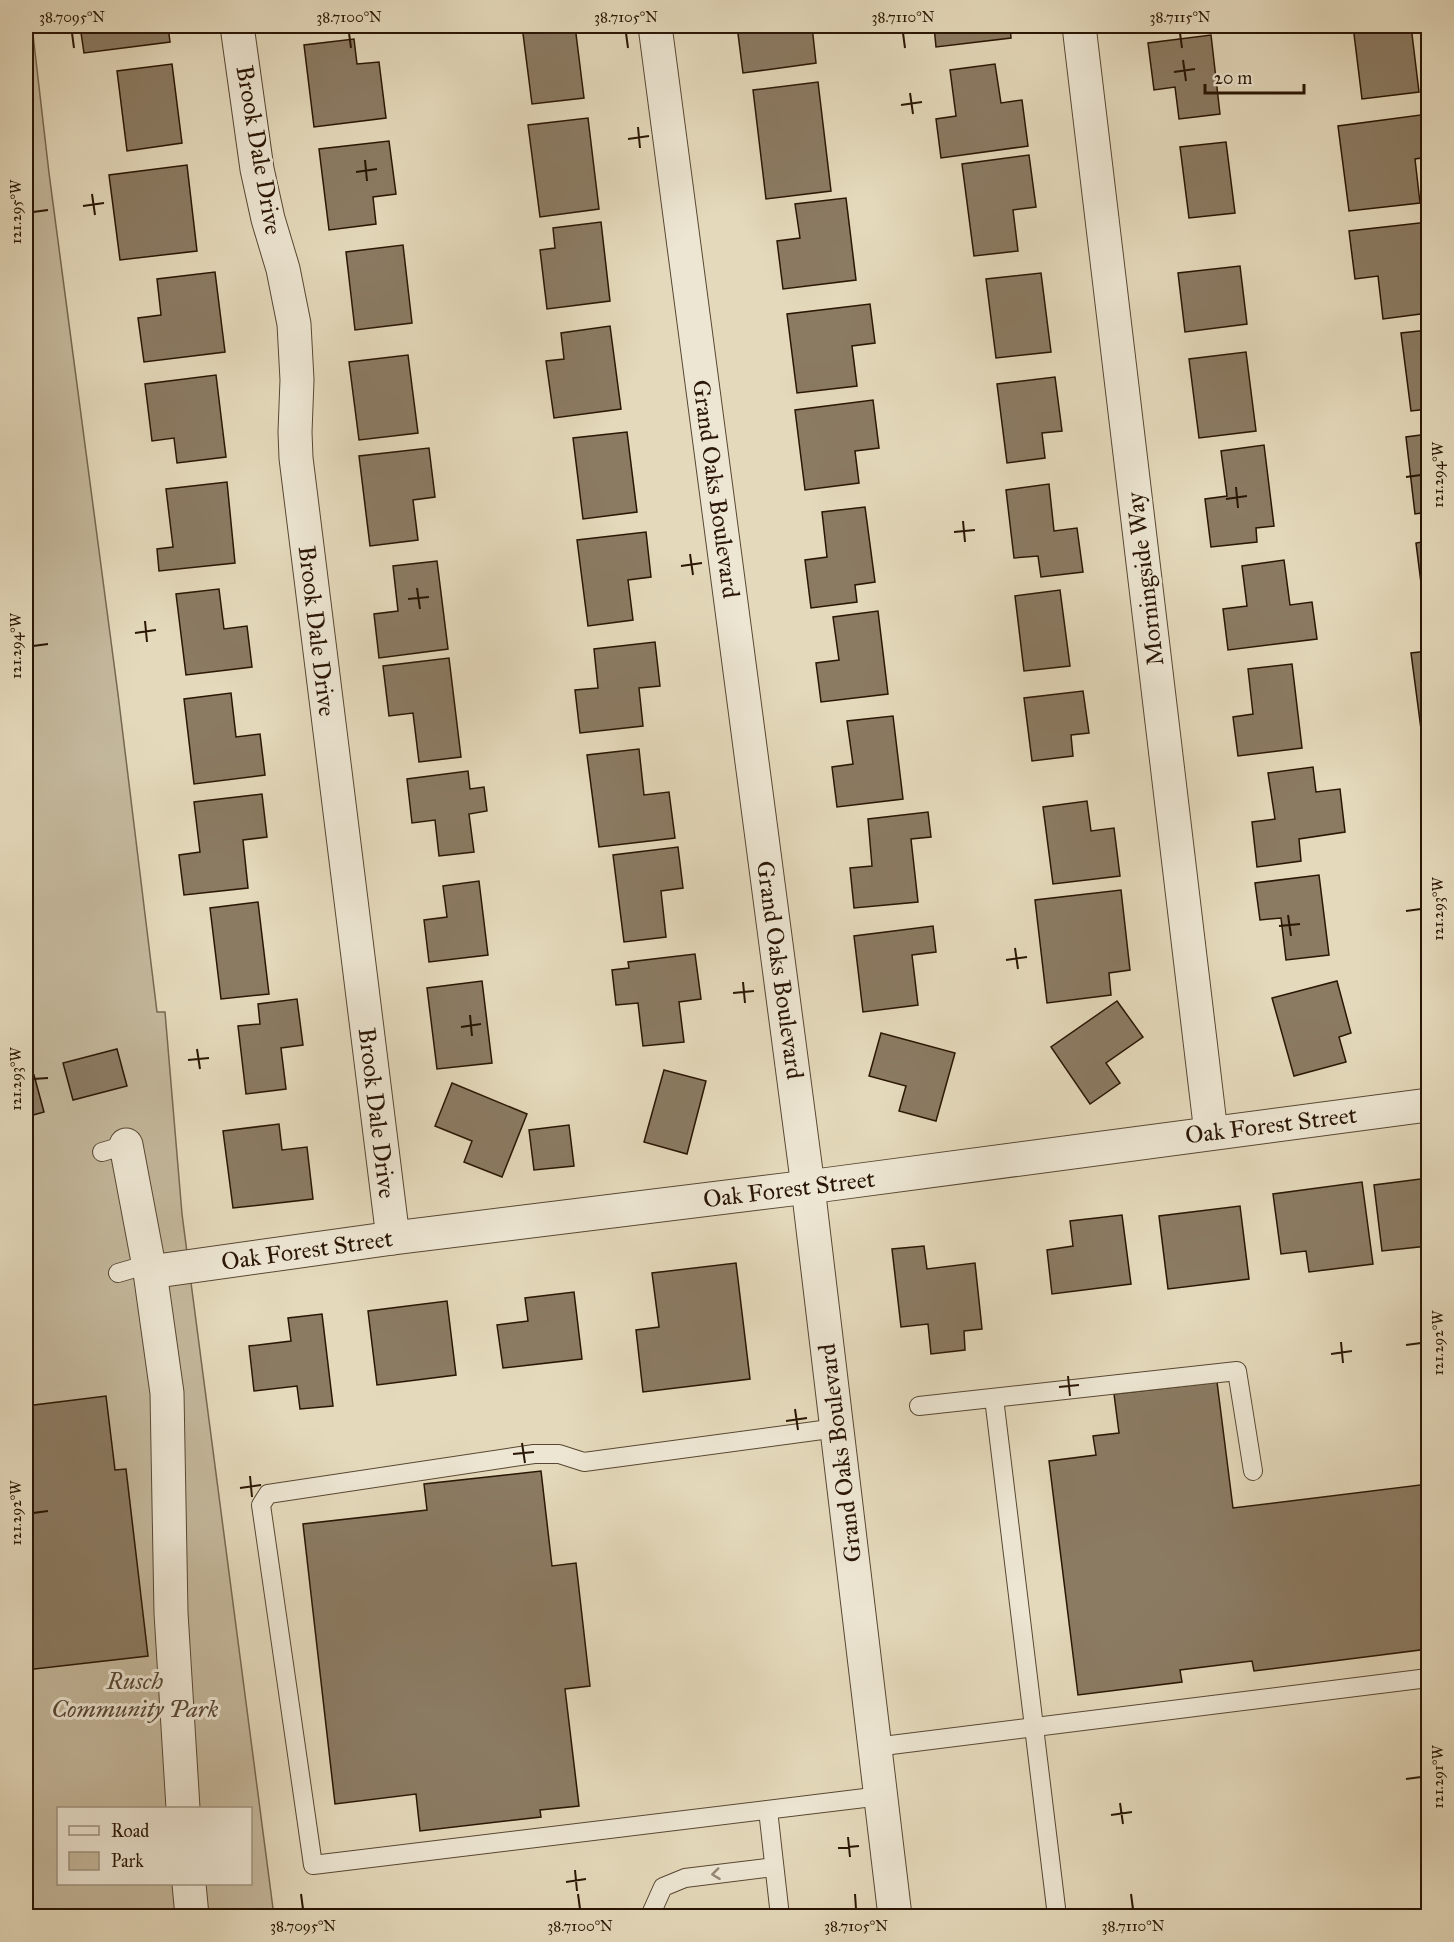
<svg xmlns="http://www.w3.org/2000/svg" width="1454" height="1942" font-family="'IM FELL Great Primer',serif">
  <style>
    .green { fill: #c4b89c; stroke: #776750; stroke-width: 1.5; fill-rule: evenodd }
    .building { fill: #8b7b63; stroke: #2a1604; stroke-width: 1.5 }
    .lines { fill: none; stroke-linecap: round; stroke-linejoin: round }
    .service-casing { stroke: #584732; stroke-width: 20 }
    .minor-casing { stroke: #584732; stroke-width: 35 }
    .tertiary-casing { stroke: #584732; stroke-width: 35 }
    .path { stroke: #2a1604; stroke-width: 4; stroke-dasharray: 4.5 3; stroke-linecap: butt }
    .service { stroke: #ede6d3; stroke-width: 18 }
    .minor { stroke: #ede6d3; stroke-width: 33 }
    .tertiary { stroke: #ede6d3; stroke-width: 33 }
    .oneway { stroke: #958876 }
    .ticks { fill: none; stroke: #2a1604; stroke-width: 2 }
    .labels { text-anchor: middle; stroke-width: 6; stroke-linejoin: round; paint-order: stroke }
    .street-label { font-size: 24px; fill: #2a1604; stroke: #ede6d3 }
    .park-label { font-size: 24px; font-style: italic; fill: #584732; stroke: #ede6d3 }
    .neatline { fill: none; stroke: #2a1604; stroke-width: 2 }
    .ticks-label { font-size: 15px; text-anchor: middle; fill: #2a1604 }
  </style>
  <rect width="100%" height="100%" fill="#e4d9bb"/>
  <filter id="stains"><feTurbulence type="fractalNoise" baseFrequency=".00333" numOctaves="4"/><feColorMatrix values="0 0 0 0 .2 0 0 0 0 .09 0 0 0 0 .02 0 0 0 .5 -.17"/></filter>
  <radialGradient id="worn" r=".72"><stop offset=".6" stop-color="#630" stop-opacity="0"/><stop offset="1" stop-color="#630" stop-opacity=".3"/></radialGradient>
  <!-- green -->
  <path class="green" d="M 26,26 L 32,26 L 49,173 L 118,694 L 157,1012 L 165,1012 L 182,1214 L 274,1916 L 26,1916 ZM 58,1808 L 250,1808 L 250,1884 L 58,1884 Z"/>
  <!-- building -->
  <g class="building">
    <path d="M 80,26 L 168,26 L 170,42 L 84,53 Z"/>
    <path d="M 522,26 L 575,26 L 584,98 L 532,104 Z"/>
    <path d="M 737,26 L 812,26 L 816,63 L 743,73 Z"/>
    <path d="M 934,26 L 1010,26 L 1011,38 L 936,47 Z"/>
    <path d="M 1353,26 L 1411,26 L 1419,92 L 1362,99 Z"/>
    <path d="M 1211,35 L 1220,114 L 1179,119 L 1175,87 L 1154,90 L 1148,43 Z"/>
    <path d="M 354,39 L 357,64 L 379,62 L 386,118 L 314,127 L 304,45 Z"/>
    <path d="M 172,64 L 182,143 L 127,151 L 117,71 Z"/>
    <path d="M 995,64 L 1001,103 L 1022,100 L 1028,146 L 941,158 L 936,119 L 956,116 L 950,70 Z"/>
    <path d="M 818,82 L 831,191 L 766,199 L 753,90 Z"/>
    <path d="M 1428,114 L 1428,157 L 1415,159 L 1420,203 L 1349,211 L 1338,126 Z"/>
    <path d="M 588,118 L 599,209 L 540,217 L 528,125 Z"/>
    <path d="M 389,141 L 396,194 L 373,197 L 376,224 L 329,230 L 319,149 Z"/>
    <path d="M 1226,142 L 1235,213 L 1189,218 L 1180,147 Z"/>
    <path d="M 1029,155 L 1036,207 L 1013,210 L 1018,251 L 974,256 L 962,164 Z"/>
    <path d="M 187,165 L 197,251 L 120,260 L 109,175 Z"/>
    <path d="M 846,198 L 856,280 L 783,289 L 777,241 L 800,238 L 795,204 Z"/>
    <path d="M 601,222 L 610,301 L 547,309 L 540,250 L 555,248 L 553,228 Z"/>
    <path d="M 1428,222 L 1428,313 L 1383,319 L 1378,276 L 1355,279 L 1349,231 Z"/>
    <path d="M 403,245 L 412,323 L 355,330 L 346,252 Z"/>
    <path d="M 1240,266 L 1247,324 L 1185,332 L 1178,273 Z"/>
    <path d="M 215,272 L 225,352 L 144,362 L 138,318 L 161,315 L 157,279 Z"/>
    <path d="M 1041,273 L 1051,352 L 996,358 L 986,279 Z"/>
    <path d="M 870,304 L 875,343 L 852,346 L 857,386 L 797,393 L 787,314 Z"/>
    <path d="M 610,326 L 621,409 L 554,418 L 546,361 L 564,359 L 561,333 Z"/>
    <path d="M 1428,330 L 1428,409 L 1411,411 L 1401,333 Z"/>
    <path d="M 1246,352 L 1256,431 L 1199,438 L 1189,359 Z"/>
    <path d="M 408,355 L 418,433 L 359,440 L 349,362 Z"/>
    <path d="M 216,375 L 226,457 L 177,463 L 174,438 L 152,441 L 145,384 Z"/>
    <path d="M 1055,377 L 1062,431 L 1042,433 L 1045,458 L 1007,463 L 997,384 Z"/>
    <path d="M 873,400 L 879,448 L 855,451 L 859,483 L 805,490 L 795,410 Z"/>
    <path d="M 627,432 L 637,512 L 583,519 L 573,438 Z"/>
    <path d="M 1428,434 L 1428,512 L 1415,514 L 1406,437 Z"/>
    <path d="M 1264,445 L 1274,526 L 1256,528 L 1257,542 L 1211,547 L 1205,499 L 1227,496 L 1221,451 Z"/>
    <path d="M 429,448 L 435,497 L 413,500 L 418,540 L 370,546 L 359,456 Z"/>
    <path d="M 227,482 L 235,563 L 159,571 L 157,549 L 173,547 L 166,489 Z"/>
    <path d="M 1049,484 L 1054,531 L 1077,528 L 1083,572 L 1041,577 L 1038,556 L 1014,558 L 1006,490 Z"/>
    <path d="M 865,507 L 875,582 L 855,585 L 857,602 L 811,608 L 805,560 L 827,557 L 822,512 Z"/>
    <path d="M 646,532 L 651,577 L 628,580 L 633,620 L 588,626 L 577,540 Z"/>
    <path d="M 1428,541 L 1428,623 L 1426,623 L 1416,543 Z"/>
    <path d="M 1284,560 L 1290,605 L 1312,602 L 1317,639 L 1228,650 L 1223,609 L 1247,606 L 1242,566 Z"/>
    <path d="M 437,561 L 448,649 L 379,658 L 374,614 L 398,611 L 393,566 Z"/>
    <path d="M 219,589 L 224,629 L 247,626 L 252,667 L 186,675 L 176,594 Z"/>
    <path d="M 1060,590 L 1070,666 L 1024,671 L 1015,596 Z"/>
    <path d="M 878,611 L 888,694 L 821,702 L 816,663 L 839,660 L 833,617 Z"/>
    <path d="M 655,642 L 660,686 L 639,688 L 643,726 L 580,733 L 575,690 L 598,688 L 594,649 Z"/>
    <path d="M 1428,651 L 1428,728 L 1421,729 L 1411,653 Z"/>
    <path d="M 449,658 L 461,757 L 419,762 L 413,713 L 389,716 L 383,666 Z"/>
    <path d="M 1292,664 L 1302,748 L 1238,756 L 1233,717 L 1253,714 L 1248,669 Z"/>
    <path d="M 1083,691 L 1089,733 L 1071,735 L 1073,756 L 1032,761 L 1024,698 Z"/>
    <path d="M 231,693 L 236,737 L 260,734 L 265,775 L 194,784 L 184,699 Z"/>
    <path d="M 893,716 L 903,799 L 837,807 L 832,767 L 853,764 L 847,721 Z"/>
    <path d="M 639,749 L 644,795 L 669,792 L 675,838 L 599,847 L 587,755 Z"/>
    <path d="M 1313,767 L 1316,792 L 1340,789 L 1345,832 L 1299,839 L 1301,861 L 1257,867 L 1252,822 L 1275,819 L 1268,773 Z"/>
    <path d="M 468,771 L 470,789 L 484,787 L 487,811 L 469,814 L 474,852 L 439,856 L 435,820 L 412,823 L 407,779 Z"/>
    <path d="M 262,794 L 267,837 L 243,840 L 248,888 L 184,895 L 179,855 L 200,852 L 194,802 Z"/>
    <path d="M 1087,801 L 1091,831 L 1114,828 L 1120,876 L 1053,884 L 1043,807 Z"/>
    <path d="M 928,812 L 931,837 L 911,839 L 918,902 L 854,908 L 850,868 L 872,866 L 868,819 Z"/>
    <path d="M 678,847 L 683,888 L 661,891 L 666,937 L 624,942 L 613,855 Z"/>
    <path d="M 1319,875 L 1329,955 L 1286,960 L 1281,918 L 1260,920 L 1255,883 Z"/>
    <path d="M 479,881 L 488,955 L 429,962 L 424,920 L 447,917 L 443,886 Z"/>
    <path d="M 1121,890 L 1130,970 L 1109,973 L 1111,995 L 1047,1003 L 1035,900 Z"/>
    <path d="M 258,902 L 269,994 L 221,999 L 210,908 Z"/>
    <path d="M 933,926 L 936,952 L 912,955 L 918,1005 L 863,1012 L 854,936 Z"/>
    <path d="M 695,954 L 701,999 L 679,1002 L 684,1042 L 643,1046 L 638,1003 L 616,1005 L 612,970 L 629,968 L 628,962 Z"/>
    <path d="M 482,981 L 492,1063 L 437,1069 L 427,988 Z"/>
    <path d="M 1337,981 L 1351,1033 L 1339,1037 L 1346,1062 L 1294,1076 L 1272,998 Z"/>
    <path d="M 297,999 L 303,1045 L 281,1048 L 286,1089 L 246,1094 L 238,1026 L 260,1024 L 258,1004 Z"/>
    <path d="M 1117,1001 L 1143,1037 L 1106,1063 L 1120,1083 L 1090,1104 L 1051,1047 Z"/>
    <path d="M 881,1033 L 955,1053 L 936,1121 L 899,1111 L 906,1086 L 869,1076 Z"/>
    <path d="M 117,1049 L 127,1086 L 73,1100 L 63,1063 Z"/>
    <path d="M 664,1070 L 706,1081 L 687,1154 L 644,1142 Z"/>
    <path d="M 34,1075 L 44,1112 L 26,1117 L 26,1077 Z"/>
    <path d="M 452,1083 L 527,1114 L 502,1177 L 464,1162 L 472,1141 L 435,1126 Z"/>
    <path d="M 279,1124 L 282,1150 L 307,1147 L 313,1199 L 233,1208 L 223,1131 Z"/>
    <path d="M 569,1125 L 574,1166 L 534,1170 L 529,1130 Z"/>
    <path d="M 1428,1178 L 1428,1246 L 1382,1251 L 1374,1185 Z"/>
    <path d="M 1362,1182 L 1373,1264 L 1309,1272 L 1306,1251 L 1281,1254 L 1273,1194 Z"/>
    <path d="M 1240,1206 L 1249,1279 L 1168,1289 L 1159,1216 Z"/>
    <path d="M 1122,1215 L 1131,1284 L 1052,1294 L 1047,1250 L 1073,1246 L 1070,1221 Z"/>
    <path d="M 924,1246 L 927,1269 L 975,1263 L 982,1329 L 964,1331 L 965,1350 L 931,1354 L 928,1324 L 901,1327 L 892,1249 Z"/>
    <path d="M 736,1263 L 750,1379 L 643,1392 L 636,1330 L 659,1327 L 652,1273 Z"/>
    <path d="M 574,1292 L 582,1359 L 503,1368 L 497,1325 L 528,1321 L 525,1298 Z"/>
    <path d="M 447,1301 L 456,1375 L 377,1385 L 368,1311 Z"/>
    <path d="M 322,1314 L 333,1406 L 300,1409 L 297,1386 L 254,1391 L 249,1346 L 291,1341 L 288,1318 Z"/>
    <path d="M 1217,1382 L 1233,1508 L 1428,1484 L 1428,1649 L 1254,1671 L 1252,1661 L 1180,1670 L 1182,1682 L 1078,1695 L 1049,1461 L 1096,1455 L 1093,1436 L 1119,1433 L 1114,1394 Z"/>
    <path d="M 106,1396 L 115,1470 L 126,1469 L 148,1656 L 26,1670 L 26,1406 Z"/>
    <path d="M 541,1471 L 552,1566 L 576,1563 L 590,1686 L 565,1689 L 579,1806 L 540,1810 L 541,1817 L 420,1831 L 416,1794 L 335,1804 L 303,1524 L 427,1510 L 424,1484 Z"/>
  </g>
  <g class="lines">
    <defs>
      <g id="service">
        <path d="M 102,1152 L 126,1145"/>
        <path d="M 118,1273 L 149,1264"/>
        <path d="M 994,1398 L 1057,1916"/>
        <path d="M 919,1406 L 1237,1371 L 1253,1471"/>
        <path d="M 837,1428 L 584,1462 L 559,1454 L 534,1454 L 268,1494 L 261,1505 L 313,1865 L 881,1796"/>
        <path d="M 875,1747 L 1428,1678"/>
        <path d="M 768,1810 L 780,1916"/>
        <path d="M 650,1916 L 663,1887 L 685,1878 L 774,1867"/>
      </g>
      <g id="minor">
        <path d="M 237,26 L 257,169 L 268,219 L 283,269 L 294,324 L 297,380 L 295,432 L 296,458 L 393,1238"/>
        <path d="M 1079,26 L 1211,1133"/>
        <path d="M 126,1145 L 150,1272 L 167,1393 L 171,1613 L 183,1808"/>
        <path d="M 150,1272 L 393,1238 L 808,1187 L 1428,1105"/>
        <path d="M 189,1884 L 192,1916"/>
      </g>
      <path id="tertiary" d="M 655,26 L 808,1187 L 895,1916"/>
    </defs>
    <!-- service casing -->
    <use href="#service" class="service-casing"/>
    <!-- minor casing -->
    <use href="#minor" class="minor-casing"/>
    <!-- tertiary casing -->
    <use href="#tertiary" class="tertiary-casing"/>
    <!-- path -->
    <path class="path" d="M 26,621 L 26,623"/>
    <!-- service -->
    <use href="#service" class="service"/>
    <!-- minor -->
    <use href="#minor" class="minor"/>
    <!-- tertiary -->
    <use href="#tertiary" class="tertiary"/>
  </g>
  <!-- one-way arrows -->
  <defs><path id="oneway-chevron" d="M-2-3.5L2.5 0L-2 3.5" fill="none" stroke-width="1.6" stroke-linecap="round" stroke-linejoin="round" transform="scale(1.5)"/></defs>
  <use class="oneway" href="#oneway-chevron" transform="translate(716 1874) rotate(173)"/>
  <!-- ticks -->
  <path class="ticks" d="M 72,33 L 74,48M 349,33 L 351,48M 626,33 L 628,48M 903,33 L 905,48M 1180,33 L 1182,48M 1183,60 L 1186,81M 1174,72 L 1195,69M 910,93 L 913,114M 901,105 L 922,102M 638,127 L 640,148M 628,139 L 649,136M 365,160 L 367,181M 356,172 L 377,169M 92,194 L 95,215M 83,206 L 104,203M 33,212 L 48,210M 1406,477 L 1421,475M 1236,487 L 1238,508M 1226,499 L 1247,496M 963,521 L 965,542M 954,532 L 975,530M 690,554 L 693,575M 681,566 L 702,563M 417,588 L 420,609M 408,599 L 429,597M 145,621 L 147,642M 135,633 L 156,630M 33,646 L 48,644M 1406,911 L 1421,909M 1288,915 L 1291,936M 1279,926 L 1300,924M 1015,948 L 1018,969M 1006,960 L 1027,957M 743,982 L 745,1003M 733,993 L 754,991M 470,1015 L 472,1036M 461,1027 L 481,1024M 197,1049 L 200,1069M 188,1060 L 209,1058M 33,1079 L 48,1078M 1341,1342 L 1343,1363M 1406,1345 L 1421,1343M 1331,1354 L 1352,1351M 1068,1376 L 1070,1396M 1059,1387 L 1079,1385M 795,1409 L 798,1430M 786,1421 L 807,1418M 522,1443 L 525,1463M 513,1454 L 534,1452M 250,1476 L 252,1497M 240,1488 L 261,1485M 33,1513 L 48,1511M 1406,1779 L 1421,1777M 1120,1803 L 1123,1824M 1111,1815 L 1132,1812M 848,1837 L 850,1857M 838,1848 L 859,1846M 575,1870 L 577,1891M 566,1882 L 586,1879M 301,1894 L 303,1909M 578,1894 L 580,1909M 855,1894 L 856,1909M 1131,1894 L 1133,1909"/>
  <g class="labels">
    <!-- street labels -->
    <g class="street-label">
      <text transform="translate(259 150) rotate(80)" y="8">Brook Dale Drive</text>
      <text transform="translate(716 489) rotate(82)" y="8">Grand Oaks Boulevard</text>
      <text transform="translate(1145 579) rotate(-97)" y="8">Morningside Way</text>
      <text transform="translate(317 631) rotate(83)" y="8">Brook Dale Drive</text>
      <text transform="translate(780 970) rotate(82)" y="8">Grand Oaks Boulevard</text>
      <text transform="translate(377 1113) rotate(83)" y="8">Brook Dale Drive</text>
      <text transform="translate(1271 1125) rotate(-7)" y="8">Oak Forest Street</text>
      <text transform="translate(789 1189) rotate(-7)" y="8">Oak Forest Street</text>
      <text transform="translate(307 1250) rotate(-8)" y="8">Oak Forest Street</text>
      <text transform="translate(840 1453) rotate(-97)" y="8">Grand Oaks Boulevard</text>
    </g>
    <!-- park labels -->
    <g class="park-label">
      <text x="135" y="1689">Rusch<tspan x="135" dy="28">Community Park</tspan></text>
    </g>
  </g>
  <!-- margin -->
  <rect width="1454" height="1942" fill="none" stroke="#e4d9bb" stroke-width="66"/>
  <!-- legend -->
  <rect x="57" y="1807" width="195" height="78" fill="#ede6d3" stroke="#9f9380" stroke-width="1.5"/>
  <rect x="69" y="1826" width="30" height="9" fill="#ede6d3" stroke="#9f9380" stroke-width="1.5"/>
  <text x="111" y="1837" font-size="18" fill="#2a1604">Road</text>
  <rect x="69" y="1852" width="30" height="18" fill="#c4b89c" stroke="#9f9380" stroke-width="1.5"/>
  <text x="111" y="1867" font-size="18" fill="#2a1604">Park</text>
  <!-- scale -->
  <path d="M1205 84v9h99v-9" fill="none" stroke="#2a1604" stroke-width="3"/>
  <text x="1214" y="84" font-size="18" fill="#2a1604" stroke="#ede6d3" stroke-width="4.5" paint-order="stroke">20 m</text>
  <rect x="33" y="33" width="1388" height="1876" class="neatline"/>
  <g class="ticks-label">
    <text x="72" y="22">38.7095°N</text>
    <text x="349" y="22">38.7100°N</text>
    <text x="626" y="22">38.7105°N</text>
    <text x="903" y="22">38.7110°N</text>
    <text x="1180" y="22">38.7115°N</text>
    <text transform="translate(16 212) rotate(-90)" y="5">121.295°W</text>
    <text transform="translate(1438 475) rotate(-90)" y="5">121.294°W</text>
    <text transform="translate(16 646) rotate(-90)" y="5">121.294°W</text>
    <text transform="translate(1438 909) rotate(-90)" y="5">121.293°W</text>
    <text transform="translate(16 1079) rotate(-90)" y="5">121.293°W</text>
    <text transform="translate(1438 1343) rotate(-90)" y="5">121.292°W</text>
    <text transform="translate(16 1513) rotate(-90)" y="5">121.292°W</text>
    <text transform="translate(1438 1777) rotate(-90)" y="5">121.291°W</text>
    <text x="303" y="1931">38.7095°N</text>
    <text x="580" y="1931">38.7100°N</text>
    <text x="856" y="1931">38.7105°N</text>
    <text x="1133" y="1931">38.7110°N</text>
  </g>
  <rect width="100%" height="100%" filter="url(#stains)"/>
  <rect width="100%" height="100%" fill="url(#worn)"/>
</svg>
